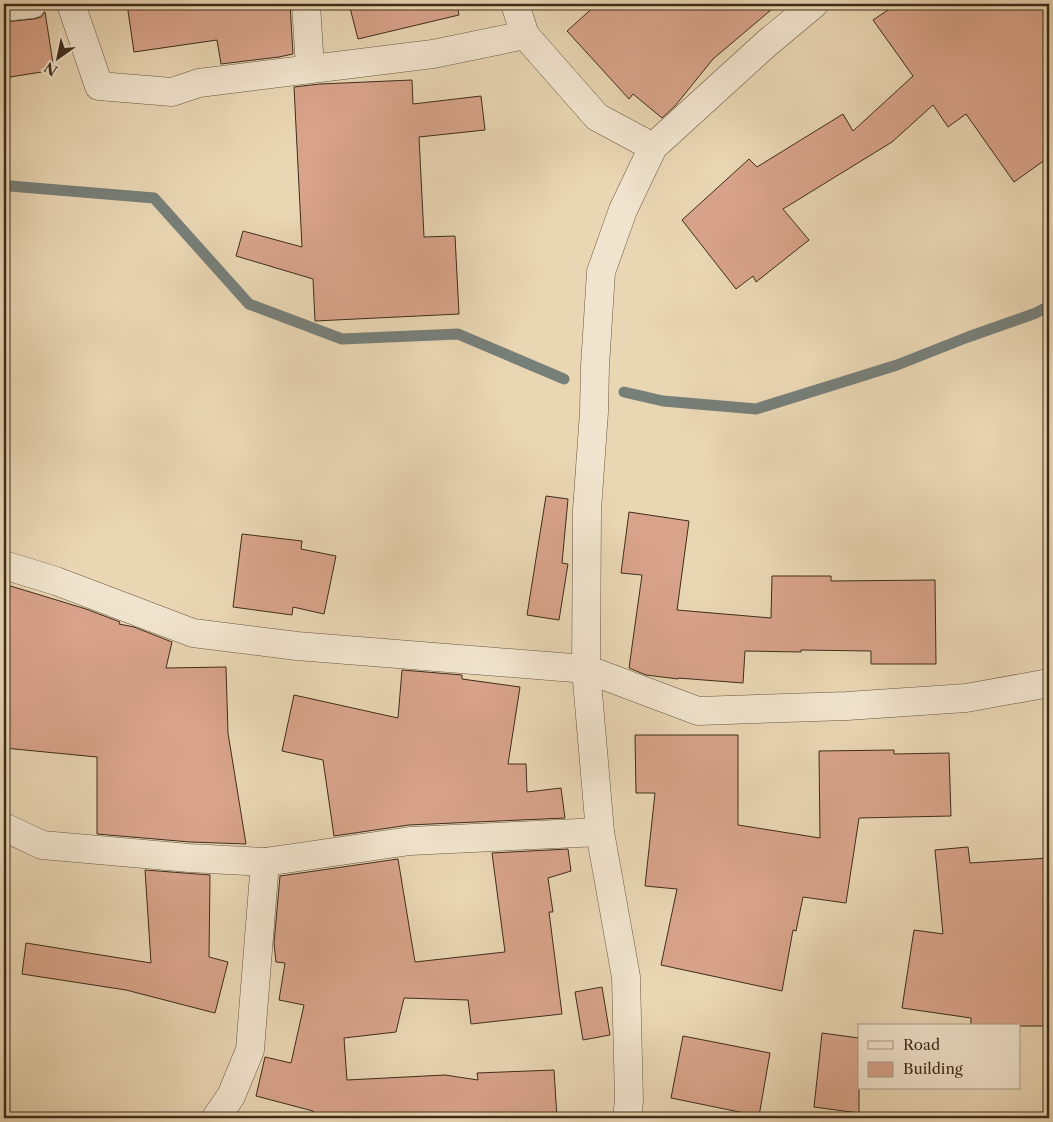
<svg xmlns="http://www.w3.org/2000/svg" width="1053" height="1122" font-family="'Libre Caslon Text',serif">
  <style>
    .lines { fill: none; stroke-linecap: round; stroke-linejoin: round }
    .stream { stroke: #777f79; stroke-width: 11 }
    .building { fill: #d8a38a; stroke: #3e2d1b }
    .street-casing { stroke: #695741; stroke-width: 29 }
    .street { stroke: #f1e4ce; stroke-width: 28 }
  </style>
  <rect width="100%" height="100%" fill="#e9d6b3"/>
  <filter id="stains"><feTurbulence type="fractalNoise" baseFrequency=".004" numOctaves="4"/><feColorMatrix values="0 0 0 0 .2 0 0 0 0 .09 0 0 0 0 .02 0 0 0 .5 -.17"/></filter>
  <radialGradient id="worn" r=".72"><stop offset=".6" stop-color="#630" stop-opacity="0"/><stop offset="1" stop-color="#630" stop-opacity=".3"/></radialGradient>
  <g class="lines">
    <!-- stream -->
    <g class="stream">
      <path d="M 4,188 L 10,186 L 154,198 L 249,304 L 342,339 L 458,334 L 564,379"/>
      <path d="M 624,392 L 663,401 L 756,409 L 897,365 L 968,337 L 1036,313 L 1049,306"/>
    </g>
  </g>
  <!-- building -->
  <g class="building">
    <path d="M 127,4 L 290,4 L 293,54 L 279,57 L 221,64 L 217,40 L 134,52 Z"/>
    <path d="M 349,4 L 457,4 L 459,15 L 358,39 Z"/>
    <path d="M 597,4 L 778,4 L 713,59 L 675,106 L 662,118 L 633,94 L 629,99 L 567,31 Z"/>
    <path d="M 897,4 L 1049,4 L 1049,157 L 1014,182 L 966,114 L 948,127 L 933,105 L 892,142 L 783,209 L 809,240 L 756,282 L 753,276 L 736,289 L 682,220 L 749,159 L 757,167 L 843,114 L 853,131 L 913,76 L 873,20 Z"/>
    <path d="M 45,12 L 54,70 L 4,78 L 4,22 L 34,19 L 41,17 Z"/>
    <path d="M 412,80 L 413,104 L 481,96 L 485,130 L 419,137 L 424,237 L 455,236 L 459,314 L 315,321 L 313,279 L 236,256 L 243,231 L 302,247 L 294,87 L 320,84 Z"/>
    <path d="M 546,496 L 568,499 L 562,563 L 568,564 L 559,620 L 527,615 Z"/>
    <path d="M 629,512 L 689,521 L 677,610 L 771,618 L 772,576 L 831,576 L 831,581 L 935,580 L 936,664 L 871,664 L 871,651 L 801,650 L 801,652 L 745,651 L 743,683 L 678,678 L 678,679 L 646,675 L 629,668 L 642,575 L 621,573 Z"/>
    <path d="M 242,534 L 302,541 L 301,549 L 336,556 L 324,614 L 293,607 L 292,615 L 233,607 Z"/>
    <path d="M 4,584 L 86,609 L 120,622 L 119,624 L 134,627 L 172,642 L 166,668 L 226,667 L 228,733 L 246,844 L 190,842 L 97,834 L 97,757 L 4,748 Z"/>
    <path d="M 402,670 L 462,675 L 462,679 L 520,687 L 508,764 L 526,764 L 527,792 L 561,788 L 565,818 L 409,825 L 334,836 L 323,760 L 282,751 L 294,695 L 398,718 Z"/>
    <path d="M 635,735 L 738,735 L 738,825 L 820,838 L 819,751 L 894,750 L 894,754 L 949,753 L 951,816 L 859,818 L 846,903 L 803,897 L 796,931 L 793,930 L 782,991 L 661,965 L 677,889 L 645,886 L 655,793 L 636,793 Z"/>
    <path d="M 968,847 L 970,863 L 1049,858 L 1049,1026 L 971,1026 L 971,1018 L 902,1008 L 914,930 L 943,934 L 935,850 Z"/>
    <path d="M 568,849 L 571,871 L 548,878 L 553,912 L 549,912 L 562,1014 L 471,1024 L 468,1000 L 404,998 L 396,1032 L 344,1038 L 347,1080 L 445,1075 L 478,1080 L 477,1073 L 554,1070 L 557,1118 L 312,1118 L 313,1111 L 256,1096 L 265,1057 L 291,1063 L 304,1005 L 279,1000 L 285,963 L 276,962 L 274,943 L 280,876 L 398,859 L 415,962 L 505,952 L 492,853 Z"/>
    <path d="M 145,870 L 210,875 L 209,957 L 228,962 L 215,1013 L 126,990 L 22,974 L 26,943 L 151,963 Z"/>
    <path d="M 602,987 L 610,1035 L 583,1040 L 575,992 Z"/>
    <path d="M 822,1033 L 859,1038 L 859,1113 L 814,1107 Z"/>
    <path d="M 683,1036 L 770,1053 L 759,1116 L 671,1098 Z"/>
  </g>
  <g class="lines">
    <defs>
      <g id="street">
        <path d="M 71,4 L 99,86 L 172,92 L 199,83 L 433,54 L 525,35"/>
        <path d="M 306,4 L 310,68"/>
        <path d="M 515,4 L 525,35 L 597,117 L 653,147"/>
        <path d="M 4,7 L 32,4"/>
        <path d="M 4,565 L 56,581 L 193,633 L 297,646 L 586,669 L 698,711 L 847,706 L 966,698 L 1049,683"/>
        <path d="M 4,827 L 42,845 L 189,858 L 265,862 L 410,841 L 600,832"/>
        <path d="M 216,1118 L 231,1096 L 250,1050 L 265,862"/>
        <path d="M 627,1118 L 629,1101 L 626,977 L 600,832 L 586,669 L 587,510 L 594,412 L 595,366 L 601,272 L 623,210 L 653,147 L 766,44 L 814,4"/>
      </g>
    </defs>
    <!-- street casing -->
    <use href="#street" class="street-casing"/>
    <!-- street -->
    <use href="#street" class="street"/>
  </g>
  <!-- margin -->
  <rect width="1053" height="1122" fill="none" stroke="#e9d6b3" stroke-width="20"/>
  <rect x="5" y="5" width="1043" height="1112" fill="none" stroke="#3e2d1b" stroke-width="2.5"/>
  <rect x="10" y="10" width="1033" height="1102" fill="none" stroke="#3e2d1b"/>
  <!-- legend -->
  <rect x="858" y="1024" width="162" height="65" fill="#f1e4ce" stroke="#a99b86"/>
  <rect x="868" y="1041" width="25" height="8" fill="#f1e4ce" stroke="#a99b86"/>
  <text x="903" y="1050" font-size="15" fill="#3e2d1b">Road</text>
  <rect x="868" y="1062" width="25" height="15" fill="#d8a38a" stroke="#a99b86"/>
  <text x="903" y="1074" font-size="15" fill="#3e2d1b">Building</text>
  <!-- north arrow -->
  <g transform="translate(58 58) rotate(213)" stroke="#f1e4ce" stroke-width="4" paint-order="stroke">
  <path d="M0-4L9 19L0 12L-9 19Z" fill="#3e2d1b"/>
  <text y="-8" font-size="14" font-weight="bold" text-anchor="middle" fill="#3e2d1b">N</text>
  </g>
  <rect width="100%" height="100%" filter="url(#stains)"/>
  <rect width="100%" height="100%" fill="url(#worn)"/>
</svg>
